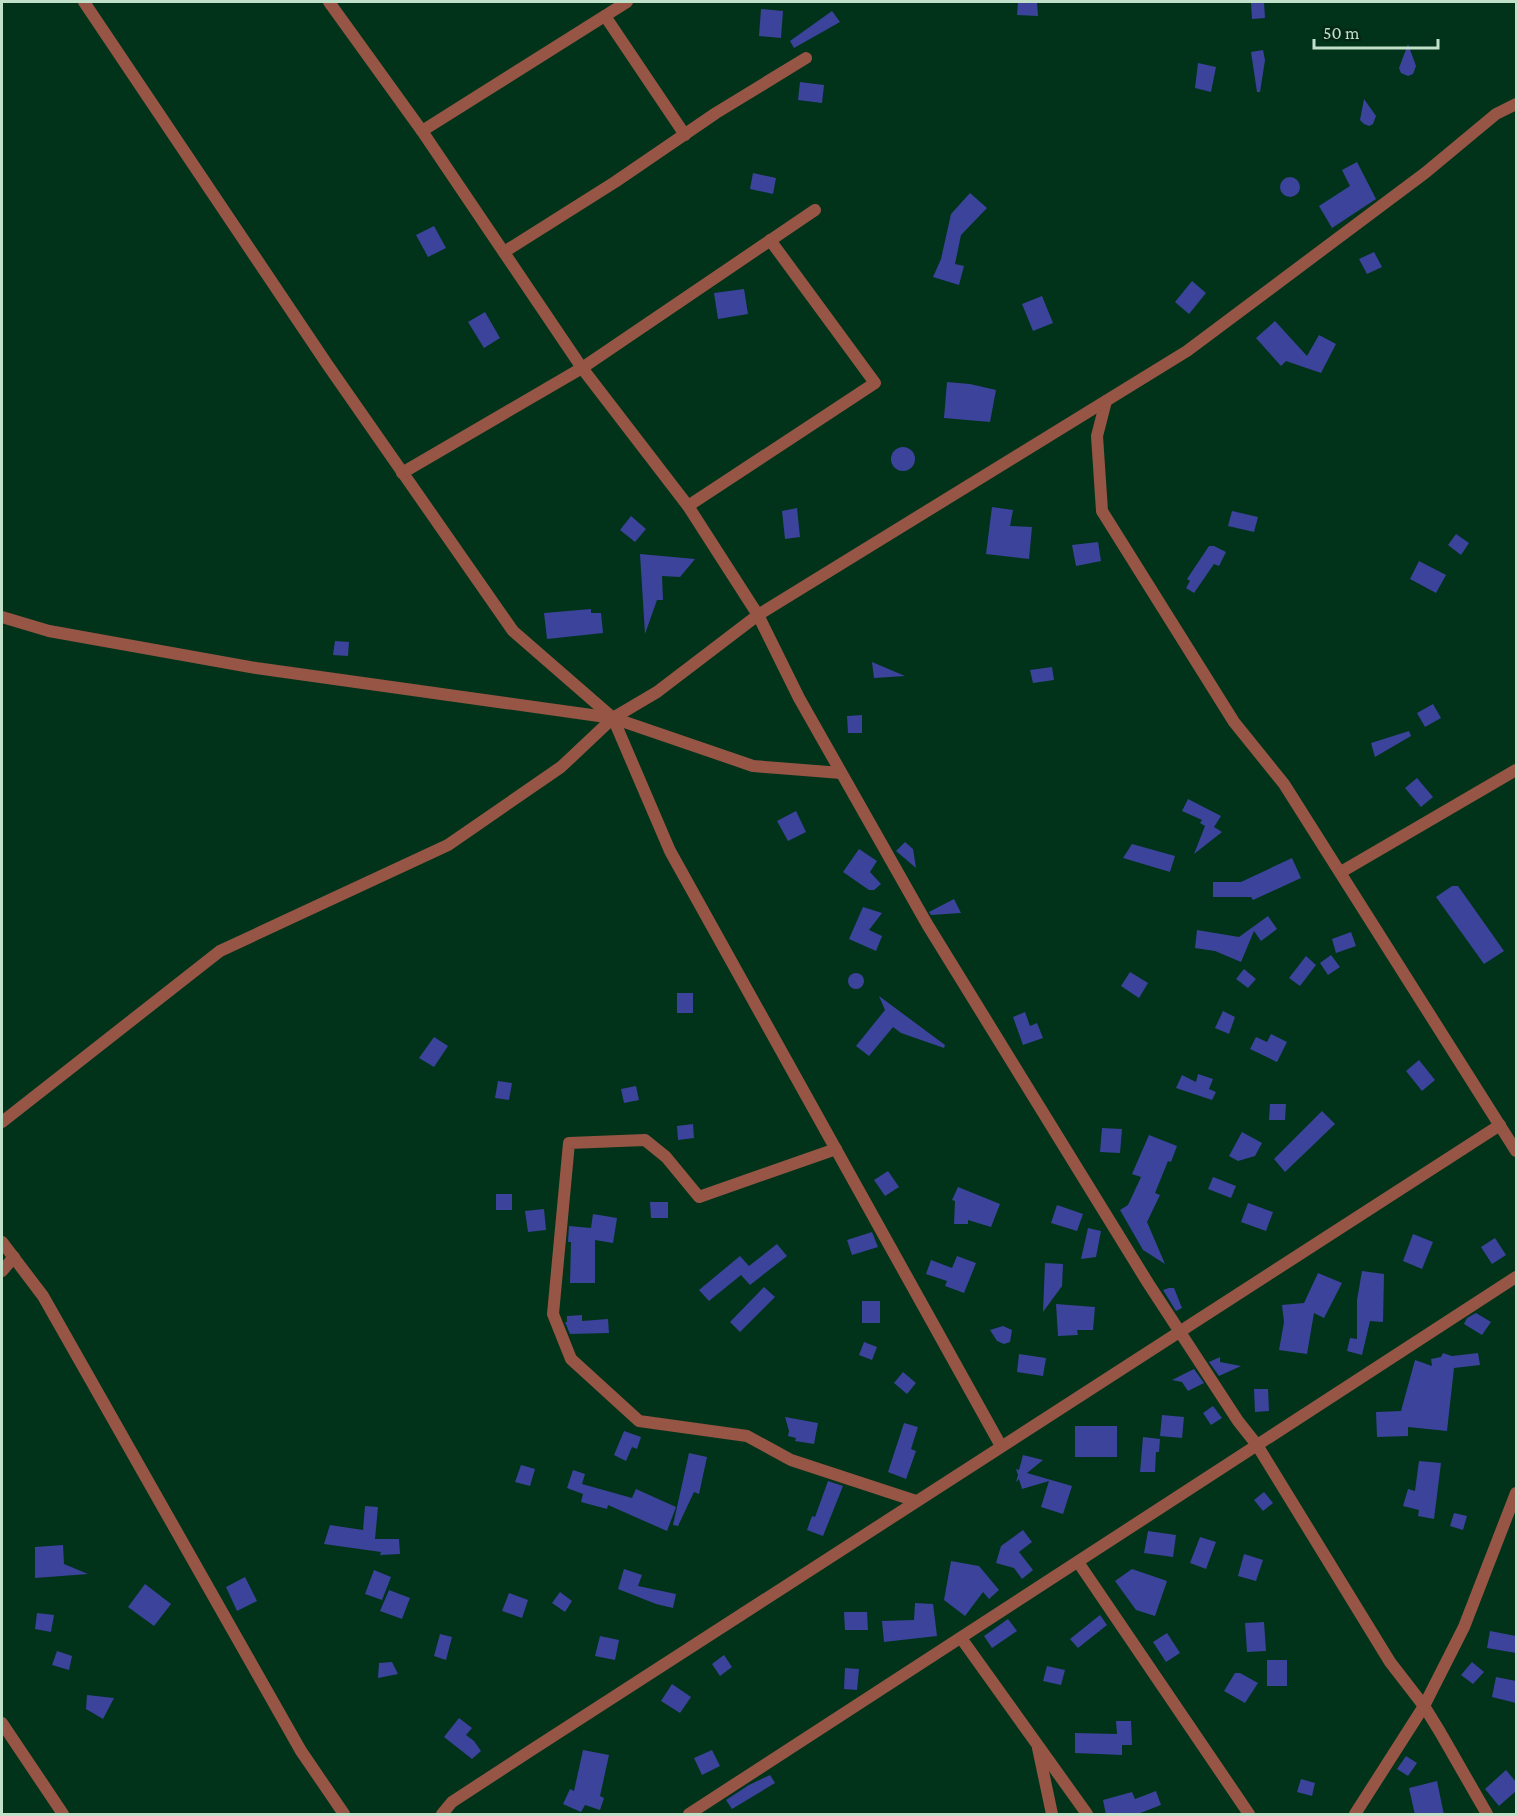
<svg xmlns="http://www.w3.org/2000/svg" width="1518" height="1816" font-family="'Crimson Pro',serif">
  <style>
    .building { fill: #3b439b }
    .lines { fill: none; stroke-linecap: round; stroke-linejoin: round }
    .minor { stroke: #965545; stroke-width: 12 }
  </style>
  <rect width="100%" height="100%" fill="#003319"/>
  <!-- building -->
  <g class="building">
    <path d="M 1018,2 L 1037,2 L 1038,16 L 1017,15 Z"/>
    <path d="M 1264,2 L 1265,18 L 1252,19 L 1251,3 Z"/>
    <path d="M 761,9 L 783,11 L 781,38 L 759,36 Z"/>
    <path d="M 832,11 L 840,22 L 794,48 L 790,41 Z"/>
    <path d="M 1408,44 L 1416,66 L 1413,74 L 1408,76 L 1401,73 L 1399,68 Z"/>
    <path d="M 1263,50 L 1265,60 L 1260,92 L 1257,92 L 1251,52 Z"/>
    <path d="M 1198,63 L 1216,67 L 1211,92 L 1195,88 Z"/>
    <path d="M 800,82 L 824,85 L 822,103 L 798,100 Z"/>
    <path d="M 1364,99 L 1376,116 L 1373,124 L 1369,126 L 1364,124 L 1360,120 Z"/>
    <path d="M 1357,162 L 1376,199 L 1332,228 L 1319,206 L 1350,186 L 1342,170 Z"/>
    <path d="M 753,173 L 776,178 L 773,194 L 750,189 Z"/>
    <circle cx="1290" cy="187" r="10"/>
    <path d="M 970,193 L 987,208 L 961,235 L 955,264 L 964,266 L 959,285 L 933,277 L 941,259 L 951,214 Z"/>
    <path d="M 434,226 L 446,248 L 428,257 L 416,235 Z"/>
    <path d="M 1374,252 L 1382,267 L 1367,274 L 1359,259 Z"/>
    <path d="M 1192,281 L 1206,293 L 1189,314 L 1175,302 Z"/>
    <path d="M 744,289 L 748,314 L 718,319 L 714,293 Z"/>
    <path d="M 1042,296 L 1053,323 L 1033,331 L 1022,304 Z"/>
    <path d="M 485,312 L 500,338 L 484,348 L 468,322 Z"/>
    <path d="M 1275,321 L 1307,356 L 1319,335 L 1336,344 L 1321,373 L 1286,361 L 1281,366 L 1256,338 Z"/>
    <path d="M 947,382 L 970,384 L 996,390 L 990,422 L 944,418 Z"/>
    <circle cx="903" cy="459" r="12"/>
    <path d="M 992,507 L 1013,510 L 1010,526 L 1032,527 L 1029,559 L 986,554 Z"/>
    <path d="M 797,508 L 800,537 L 785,539 L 782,511 Z"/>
    <path d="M 1232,511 L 1258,517 L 1254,532 L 1228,526 Z"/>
    <path d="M 631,516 L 646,529 L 635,542 L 620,530 Z"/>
    <path d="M 1456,534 L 1469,543 L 1461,555 L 1448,545 Z"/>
    <path d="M 1098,542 L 1101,561 L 1076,566 L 1072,545 Z"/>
    <path d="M 1209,546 L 1214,546 L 1226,552 L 1219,566 L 1214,564 L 1194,593 L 1186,588 L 1190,581 L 1187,579 Z"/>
    <path d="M 640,554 L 695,559 L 680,577 L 662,576 L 663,600 L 657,600 L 645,634 Z"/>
    <path d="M 1419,561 L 1446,575 L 1436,593 L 1410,579 Z"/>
    <path d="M 591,609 L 591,613 L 601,613 L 603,633 L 547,639 L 544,613 Z"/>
    <path d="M 335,641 L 349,642 L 348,656 L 333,655 Z"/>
    <path d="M 872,662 L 905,676 L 874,678 Z"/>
    <path d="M 1052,667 L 1054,680 L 1033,683 L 1030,670 Z"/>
    <path d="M 1433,704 L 1441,718 L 1425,727 L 1417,713 Z"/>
    <path d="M 862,715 L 862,733 L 848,733 L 847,716 Z"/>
    <path d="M 1409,731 L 1411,736 L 1375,757 L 1371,743 Z"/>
    <path d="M 1417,778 L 1433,797 L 1421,807 L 1405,788 Z"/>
    <path d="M 1188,799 L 1221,816 L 1214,827 L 1222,832 L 1194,854 L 1205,826 L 1200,823 L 1202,820 L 1182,811 Z"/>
    <path d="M 796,811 L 806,832 L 788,841 L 777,821 Z"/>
    <path d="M 905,842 L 913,849 L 916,868 L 896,851 Z"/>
    <path d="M 1132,844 L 1175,856 L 1170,872 L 1123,858 Z"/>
    <path d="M 859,849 L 877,861 L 870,872 L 881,884 L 874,890 L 869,890 L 843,872 Z"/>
    <path d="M 1292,858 L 1301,878 L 1253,900 L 1251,897 L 1213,897 L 1213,882 L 1241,882 Z"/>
    <path d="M 1452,886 L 1458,886 L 1504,951 L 1484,964 L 1436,897 Z"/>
    <path d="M 954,899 L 961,913 L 931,915 L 929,912 Z"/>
    <path d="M 863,907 L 882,913 L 869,930 L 882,936 L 876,951 L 849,939 Z"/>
    <path d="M 1268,916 L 1277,929 L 1261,941 L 1254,931 L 1241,962 L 1215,951 L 1195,948 L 1197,930 L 1239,937 Z"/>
    <path d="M 1351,932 L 1356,946 L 1336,953 L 1332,939 Z"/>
    <path d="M 1331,955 L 1340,967 L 1328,975 L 1320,963 Z"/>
    <path d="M 1306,956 L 1316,965 L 1300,986 L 1289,978 Z"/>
    <path d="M 1244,969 L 1256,979 L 1248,988 L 1236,979 Z"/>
    <path d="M 1130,972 L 1148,983 L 1139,998 L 1121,986 Z"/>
    <circle cx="856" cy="981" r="8"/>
    <rect x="677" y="993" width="16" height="20"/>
    <path d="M 879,996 L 945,1045 L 944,1048 L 901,1033 L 893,1027 L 869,1056 L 856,1046 L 885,1010 Z"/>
    <path d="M 1223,1011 L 1235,1017 L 1229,1034 L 1215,1028 Z"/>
    <path d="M 1025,1012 L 1030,1026 L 1037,1023 L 1043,1038 L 1023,1045 L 1013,1017 Z"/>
    <path d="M 1271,1034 L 1287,1042 L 1277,1062 L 1250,1049 L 1256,1037 L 1267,1042 Z"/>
    <path d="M 434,1037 L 448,1046 L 434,1067 L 419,1058 Z"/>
    <path d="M 1419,1060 L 1435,1080 L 1422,1091 L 1406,1071 Z"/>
    <path d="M 1198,1074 L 1213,1079 L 1209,1089 L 1216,1092 L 1212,1100 L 1176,1088 L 1182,1075 L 1196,1082 Z"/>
    <path d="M 498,1081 L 512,1083 L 509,1100 L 495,1098 Z"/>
    <path d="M 636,1086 L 639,1100 L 624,1103 L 621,1089 Z"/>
    <path d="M 1270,1104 L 1286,1104 L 1285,1120 L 1269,1120 Z"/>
    <path d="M 1322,1111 L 1335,1124 L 1285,1172 L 1274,1159 Z"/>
    <path d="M 693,1124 L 694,1138 L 678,1140 L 677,1126 Z"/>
    <path d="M 1102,1128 L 1122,1129 L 1120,1153 L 1100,1152 Z"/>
    <path d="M 1242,1132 L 1262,1143 L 1255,1156 L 1238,1161 L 1229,1156 Z"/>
    <path d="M 1149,1135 L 1177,1146 L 1171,1162 L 1168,1161 L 1155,1193 L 1160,1195 L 1147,1222 L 1165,1264 L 1143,1250 L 1120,1210 L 1128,1205 L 1141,1177 L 1132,1174 Z"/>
    <path d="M 888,1171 L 899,1187 L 885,1196 L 874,1180 Z"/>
    <path d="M 1213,1177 L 1236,1186 L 1231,1198 L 1208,1189 Z"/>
    <path d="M 958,1187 L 1000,1204 L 991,1227 L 968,1220 L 968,1224 L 954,1224 L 955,1201 L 952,1200 Z"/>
    <rect x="496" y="1194" width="16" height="16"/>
    <path d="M 650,1202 L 668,1202 L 668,1218 L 651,1218 Z"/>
    <path d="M 1248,1203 L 1273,1212 L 1266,1231 L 1241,1222 Z"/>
    <path d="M 1057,1205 L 1083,1214 L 1077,1231 L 1051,1223 Z"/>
    <path d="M 544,1209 L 546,1230 L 528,1232 L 525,1211 Z"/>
    <path d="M 593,1214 L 617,1218 L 613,1243 L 595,1240 L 595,1283 L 570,1283 L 571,1242 L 568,1242 L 569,1226 L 591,1228 Z"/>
    <path d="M 1088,1228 L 1101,1231 L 1096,1257 L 1081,1259 Z"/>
    <path d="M 872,1232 L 878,1247 L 852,1255 L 847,1240 Z"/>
    <path d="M 1413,1234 L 1433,1242 L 1422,1269 L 1403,1261 Z"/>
    <path d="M 1495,1238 L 1506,1255 L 1492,1264 L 1481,1247 Z"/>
    <path d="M 777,1244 L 787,1256 L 750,1285 L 741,1275 L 709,1301 L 699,1290 L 740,1256 L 749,1266 Z"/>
    <path d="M 957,1256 L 976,1263 L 964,1293 L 945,1286 L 947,1281 L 926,1274 L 931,1260 L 952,1268 Z"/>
    <path d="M 1045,1263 L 1063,1264 L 1062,1286 L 1043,1312 Z"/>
    <path d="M 1362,1271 L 1384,1274 L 1383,1322 L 1370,1321 L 1362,1355 L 1347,1351 L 1350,1338 L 1357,1339 L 1357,1300 Z"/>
    <path d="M 1318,1273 L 1342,1283 L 1324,1318 L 1314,1313 L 1307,1354 L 1279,1350 L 1284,1322 L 1282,1305 L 1304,1303 Z"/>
    <path d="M 764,1287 L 775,1297 L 740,1332 L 730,1322 Z"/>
    <path d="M 1169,1288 L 1174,1288 L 1182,1308 L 1176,1311 L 1163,1290 Z"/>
    <rect x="862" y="1301" width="18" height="22"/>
    <path d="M 1056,1304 L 1095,1307 L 1093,1330 L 1077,1330 L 1078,1335 L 1058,1336 Z"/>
    <path d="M 1476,1313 L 1491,1322 L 1482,1335 L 1464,1324 L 1467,1318 Z"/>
    <path d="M 582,1315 L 582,1321 L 608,1319 L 609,1333 L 570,1334 L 565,1322 L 567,1322 L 567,1316 Z"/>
    <path d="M 1003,1326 L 1012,1330 L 1010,1342 L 1004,1344 L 997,1341 L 990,1330 Z"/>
    <path d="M 864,1342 L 877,1347 L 872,1360 L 859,1355 Z"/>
    <path d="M 1443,1353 L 1452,1356 L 1478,1353 L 1480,1365 L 1454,1368 L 1447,1431 L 1408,1427 L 1408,1436 L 1377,1437 L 1376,1412 L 1401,1411 L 1415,1360 L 1432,1366 L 1431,1359 L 1441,1357 Z"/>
    <path d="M 1019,1354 L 1046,1358 L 1043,1376 L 1017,1372 Z"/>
    <path d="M 1220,1357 L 1220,1362 L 1241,1366 L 1219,1376 L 1209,1362 Z"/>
    <path d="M 1194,1369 L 1204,1383 L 1188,1391 L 1182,1382 L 1172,1380 Z"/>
    <path d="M 903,1372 L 916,1383 L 907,1394 L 894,1383 Z"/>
    <path d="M 1254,1389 L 1268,1389 L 1269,1411 L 1255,1412 Z"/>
    <path d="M 1213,1406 L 1222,1418 L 1211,1425 L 1203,1413 Z"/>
    <path d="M 1162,1415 L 1184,1417 L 1182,1438 L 1160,1436 Z"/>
    <path d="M 785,1417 L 818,1423 L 814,1444 L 795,1441 L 796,1438 L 788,1436 L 789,1431 Z"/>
    <path d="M 904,1423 L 918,1427 L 911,1449 L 916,1451 L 906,1479 L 888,1472 Z"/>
    <rect x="1075" y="1426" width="42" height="31"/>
    <path d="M 624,1431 L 641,1437 L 637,1449 L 632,1447 L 626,1461 L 614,1455 Z"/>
    <path d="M 1143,1437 L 1160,1439 L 1159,1452 L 1156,1452 L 1155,1472 L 1140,1472 Z"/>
    <path d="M 689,1453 L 707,1457 L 699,1494 L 694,1492 L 678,1526 L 673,1525 Z"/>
    <path d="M 1023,1455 L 1043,1460 L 1027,1473 L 1072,1486 L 1063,1514 L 1041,1507 L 1049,1481 L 1022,1489 L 1019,1479 L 1016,1482 L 1018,1475 L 1016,1469 L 1019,1470 Z"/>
    <path d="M 1419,1461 L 1441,1463 L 1434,1519 L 1418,1516 L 1419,1510 L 1403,1506 L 1408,1489 L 1415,1491 Z"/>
    <path d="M 521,1465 L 535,1469 L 530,1486 L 515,1482 Z"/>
    <path d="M 573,1470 L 585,1474 L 582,1484 L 632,1498 L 636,1489 L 676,1507 L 667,1531 L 608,1505 L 607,1509 L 581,1502 L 583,1494 L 567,1488 Z"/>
    <path d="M 828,1481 L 843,1486 L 823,1536 L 807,1530 L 812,1516 L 815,1517 Z"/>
    <path d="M 1264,1492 L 1273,1503 L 1263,1511 L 1254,1500 Z"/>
    <path d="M 365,1506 L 378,1507 L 375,1539 L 399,1539 L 400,1554 L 380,1555 L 381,1552 L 324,1544 L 330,1525 L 363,1530 Z"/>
    <path d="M 1454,1513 L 1467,1516 L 1463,1530 L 1450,1526 Z"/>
    <path d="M 1023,1530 L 1032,1542 L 1019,1552 L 1033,1570 L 1022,1579 L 1014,1568 L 996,1563 L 1001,1546 Z"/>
    <path d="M 1148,1531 L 1176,1535 L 1173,1557 L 1144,1553 Z"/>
    <path d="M 1200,1537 L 1216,1542 L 1206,1569 L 1190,1563 Z"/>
    <path d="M 63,1545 L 64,1564 L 88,1574 L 35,1578 L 35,1547 Z"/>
    <path d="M 1244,1554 L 1263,1560 L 1256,1581 L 1238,1576 Z"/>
    <path d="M 951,1561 L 979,1566 L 999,1590 L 989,1599 L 983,1592 L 965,1616 L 944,1600 Z"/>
    <path d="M 624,1569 L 642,1575 L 638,1586 L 676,1594 L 673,1608 L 656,1604 L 618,1589 Z"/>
    <path d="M 1132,1569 L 1167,1581 L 1155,1616 L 1136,1610 L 1115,1581 Z"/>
    <path d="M 374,1570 L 391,1577 L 382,1600 L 365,1594 Z"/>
    <path d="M 245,1577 L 257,1601 L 237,1611 L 226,1587 Z"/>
    <path d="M 145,1584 L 171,1604 L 154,1626 L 128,1607 Z"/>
    <path d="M 389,1590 L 410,1598 L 402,1619 L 380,1611 Z"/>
    <path d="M 560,1592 L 572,1601 L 565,1612 L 552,1603 Z"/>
    <path d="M 509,1593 L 528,1600 L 522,1618 L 502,1611 Z"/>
    <path d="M 915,1603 L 933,1604 L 937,1636 L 884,1642 L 882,1621 L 914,1620 Z"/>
    <path d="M 844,1612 L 867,1612 L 868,1630 L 845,1630 Z"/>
    <path d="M 37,1613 L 54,1615 L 51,1632 L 35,1629 Z"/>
    <path d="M 1100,1615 L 1107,1625 L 1078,1648 L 1070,1639 Z"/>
    <path d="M 1008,1619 L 1017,1631 L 992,1648 L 984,1636 Z"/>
    <path d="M 1264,1622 L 1266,1651 L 1247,1652 L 1245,1623 Z"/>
    <path d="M 1490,1631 L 1516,1636 L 1516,1653 L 1487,1648 Z"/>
    <path d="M 1167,1633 L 1180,1653 L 1166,1662 L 1153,1642 Z"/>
    <path d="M 440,1634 L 452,1637 L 446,1660 L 434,1656 Z"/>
    <path d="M 600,1636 L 619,1640 L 615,1660 L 595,1656 Z"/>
    <path d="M 57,1651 L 72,1656 L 69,1670 L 52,1665 Z"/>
    <path d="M 724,1655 L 732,1667 L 720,1676 L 712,1664 Z"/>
    <rect x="1267" y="1660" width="20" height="26"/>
    <path d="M 392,1662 L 398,1674 L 378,1678 L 379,1663 Z"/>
    <path d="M 1472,1662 L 1484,1672 L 1473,1684 L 1461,1675 Z"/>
    <path d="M 1047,1666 L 1065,1670 L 1061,1685 L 1043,1681 Z"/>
    <path d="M 845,1668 L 859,1669 L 857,1690 L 844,1689 Z"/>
    <path d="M 1235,1673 L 1240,1673 L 1258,1683 L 1245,1703 L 1224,1691 Z"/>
    <path d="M 1496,1677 L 1516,1681 L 1516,1703 L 1492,1697 Z"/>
    <path d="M 672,1684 L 691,1697 L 680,1713 L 661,1701 Z"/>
    <path d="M 87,1695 L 114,1698 L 103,1719 L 86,1709 Z"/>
    <path d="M 459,1718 L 472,1728 L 466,1735 L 474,1741 L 481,1751 L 472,1759 L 444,1737 Z"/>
    <path d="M 1116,1721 L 1131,1721 L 1132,1745 L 1122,1745 L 1122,1755 L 1075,1753 L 1075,1733 L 1117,1734 Z"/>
    <path d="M 583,1750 L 609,1755 L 600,1796 L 604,1798 L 600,1810 L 585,1805 L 581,1812 L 563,1804 L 570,1789 L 574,1791 Z"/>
    <path d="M 712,1750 L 720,1766 L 702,1775 L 694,1758 Z"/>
    <path d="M 1406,1756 L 1417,1763 L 1408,1776 L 1397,1769 Z"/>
    <path d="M 1506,1770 L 1516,1782 L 1516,1791 L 1499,1806 L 1485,1789 Z"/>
    <path d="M 770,1775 L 775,1783 L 732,1809 L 726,1800 L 749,1785 Z"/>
    <path d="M 1301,1779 L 1315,1783 L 1312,1796 L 1297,1792 Z"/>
    <path d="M 1437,1781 L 1444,1815 L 1415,1815 L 1409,1788 Z"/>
    <path d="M 1156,1791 L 1161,1805 L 1135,1815 L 1106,1815 L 1103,1800 L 1132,1792 L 1135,1799 Z"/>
  </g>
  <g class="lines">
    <!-- minor -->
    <g class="minor">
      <path d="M 84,2 L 327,364 L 513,631 L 613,718 L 670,851 L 1001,1446"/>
      <path d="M 329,2 L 422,131 L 627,2"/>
      <path d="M 605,16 L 685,135"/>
      <path d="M 422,131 L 582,368 L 688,506 L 758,615 L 799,698 L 927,924 L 1148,1283 L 1238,1421 L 1257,1445 L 1390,1662 L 1424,1706 L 1440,1732 L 1487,1814"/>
      <path d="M 504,252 L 615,182 L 716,113 L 806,58"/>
      <path d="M 1106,401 L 1097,436 L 1102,511 L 1234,722 L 1284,784 L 1516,1151"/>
      <path d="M 402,473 L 582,368 L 815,210"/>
      <path d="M 688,506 L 875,383 L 770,240"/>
      <path d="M 2,617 L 49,631 L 256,668 L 613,718 L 753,766 L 841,773"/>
      <path d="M 1341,872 L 1516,770"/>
      <path d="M 2,1122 L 220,951 L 448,845 L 561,767 L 613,718 L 657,692 L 758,615 L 1187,351 L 1425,173 L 1496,114 L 1516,104"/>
      <path d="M 836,1149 L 699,1197 L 666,1157 L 645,1140 L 569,1143 L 553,1314 L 571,1359 L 639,1421 L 747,1436 L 791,1460 L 916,1501"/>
      <path d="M 2,1242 L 43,1296 L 301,1751 L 344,1814"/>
      <path d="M 2,1271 L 14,1257"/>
      <path d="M 1078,1562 L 1249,1814"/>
      <path d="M 961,1638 L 1087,1814"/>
      <path d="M 2,1723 L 63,1814"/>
      <path d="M 1038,1748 L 1052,1814"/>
      <path d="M 442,1814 L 452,1802 L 530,1751 L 1500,1125"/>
      <path d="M 689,1814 L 1516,1277"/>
      <path d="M 1355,1814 L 1424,1706 L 1464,1627 L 1516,1493"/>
    </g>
  </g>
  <!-- border -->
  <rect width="1518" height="1816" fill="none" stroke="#c1e0ca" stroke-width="6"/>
  <!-- scale -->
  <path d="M1314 39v9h124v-9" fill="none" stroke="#c1e0ca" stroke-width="3"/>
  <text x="1323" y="39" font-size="18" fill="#c1e0ca" stroke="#062714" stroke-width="4.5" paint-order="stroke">50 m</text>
</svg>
